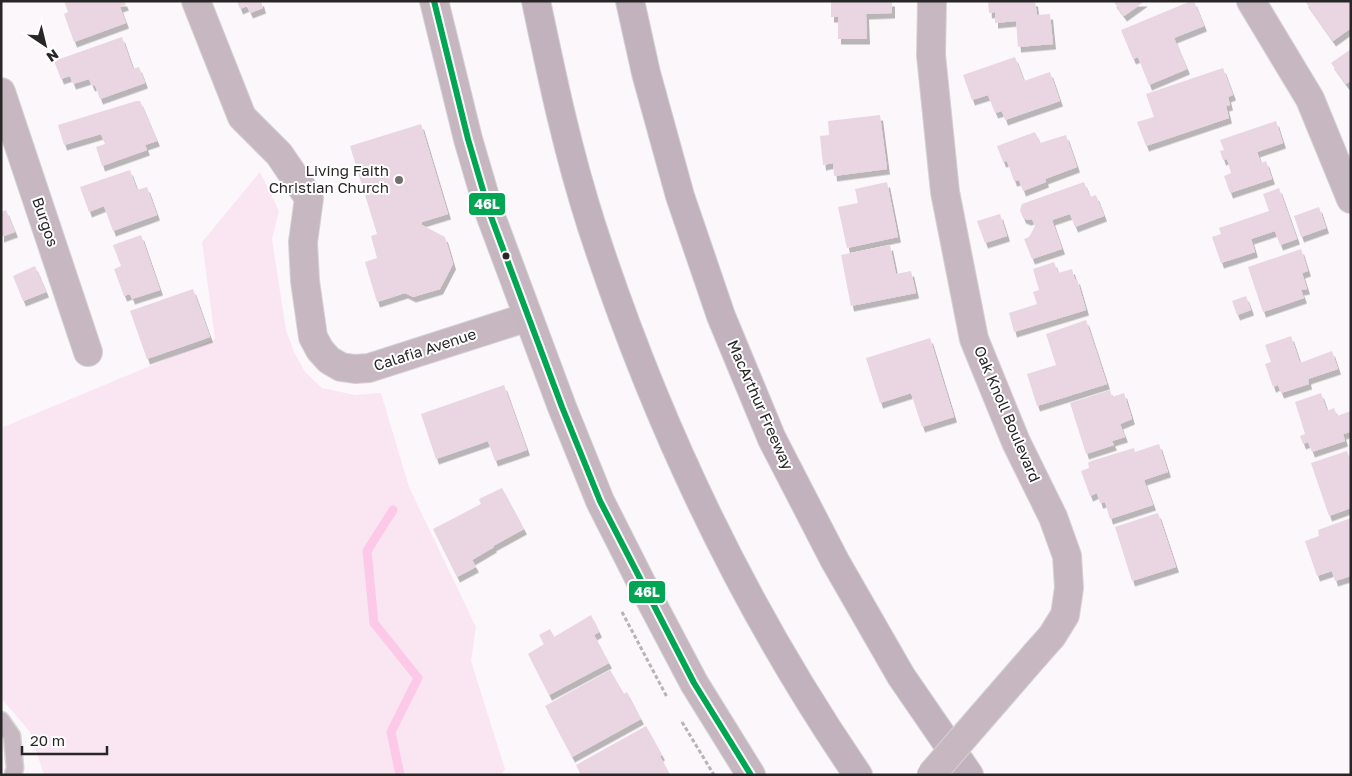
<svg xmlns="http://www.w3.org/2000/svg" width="1352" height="776" font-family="'Golos Text',sans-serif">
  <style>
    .green { fill: #fae6f2 }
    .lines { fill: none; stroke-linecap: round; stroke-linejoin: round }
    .stream { stroke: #fccae8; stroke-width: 9 }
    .building { fill: #e9d6e2; filter: url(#shadow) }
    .lane-casing { stroke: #d5d2d4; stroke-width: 19 }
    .street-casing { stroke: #d5d2d4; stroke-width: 30 }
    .secondary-casing { stroke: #d5d2d4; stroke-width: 30 }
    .highway-casing { stroke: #d5d2d4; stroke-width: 30 }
    .path { stroke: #bcb1b8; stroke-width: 3; stroke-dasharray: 4 2.5; stroke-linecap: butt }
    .lane { stroke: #c7b7c1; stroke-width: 16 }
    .street { stroke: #c7b7c1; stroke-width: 28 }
    .secondary { stroke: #c6b6bf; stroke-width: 28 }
    .highway { stroke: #c1b2bd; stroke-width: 28 }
    .street-bridge-casing { stroke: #d5d2d4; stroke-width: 30; stroke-linecap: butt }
    .street-bridge { stroke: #c7b7c1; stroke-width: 28 }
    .bus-1-casing { stroke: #fff; stroke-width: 10 }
    .bus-1 { stroke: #00a651; stroke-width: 6 }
    .poi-dot { fill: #736f71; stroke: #fff; stroke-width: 2 }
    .bus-dot { fill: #292627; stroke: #fff; stroke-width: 2 }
    .labels { text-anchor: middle; stroke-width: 4; stroke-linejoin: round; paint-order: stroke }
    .poi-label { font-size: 15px; fill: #292627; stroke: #fff; text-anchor: end }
    .street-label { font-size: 15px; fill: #292627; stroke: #fff }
    .line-badge { stroke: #fff; stroke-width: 2 }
    .badge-label { font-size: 14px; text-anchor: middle; font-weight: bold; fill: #fff }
  </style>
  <defs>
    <filter id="shadow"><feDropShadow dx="3" dy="5.5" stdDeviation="0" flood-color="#0004"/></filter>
  </defs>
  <rect width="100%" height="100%" fill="#fcf7fa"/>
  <!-- green -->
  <path class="green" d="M 260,172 L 279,211 L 272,239 L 286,330 L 294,352 L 305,372 L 322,388 L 355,395 L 381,393 L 409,487 L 476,627 L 471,661 L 505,769 L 501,775 L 44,775 L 30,732 L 1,698 L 1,428 L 215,339 L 202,242 Z"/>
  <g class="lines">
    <!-- stream -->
    <path class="stream" d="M 393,510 L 367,551 L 374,623 L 418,678 L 391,732 L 400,775"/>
  </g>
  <!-- building -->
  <g class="building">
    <path d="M 64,1 L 124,1 L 126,5 L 120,7 L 126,23 L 74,42 L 64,14 L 68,12 Z"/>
    <path d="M 237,1 L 261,1 L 263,8 L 250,13 L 247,6 L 240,9 Z"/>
    <path d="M 831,1 L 892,1 L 892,13 L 866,14 L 867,39 L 838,39 L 838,17 L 831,17 Z"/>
    <path d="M 988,1 L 1035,1 L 1037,15 L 1050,14 L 1053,44 L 1018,47 L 1016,21 L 995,23 L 995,12 L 989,13 Z"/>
    <path d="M 1113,1 L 1145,1 L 1124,16 Z"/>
    <path d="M 1191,1 L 1194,1 L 1204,26 L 1174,38 L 1187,69 L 1149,85 L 1138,57 L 1133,59 L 1121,30 Z"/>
    <path d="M 1305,1 L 1350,1 L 1351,28 L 1333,41 Z"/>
    <path d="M 122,37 L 133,69 L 139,67 L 145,83 L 100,99 L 95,85 L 92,86 L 89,79 L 73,84 L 70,76 L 61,79 L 54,61 Z"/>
    <path d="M 1351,49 L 1351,80 L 1346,84 L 1331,63 Z"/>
    <path d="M 1015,57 L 1024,81 L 1050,72 L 1060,101 L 1005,120 L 1002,111 L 995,113 L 988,95 L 972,100 L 963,75 Z"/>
    <path d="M 1223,68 L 1233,95 L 1228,97 L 1230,105 L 1226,106 L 1229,118 L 1146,146 L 1137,122 L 1154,117 L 1146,94 Z"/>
    <path d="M 136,101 L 140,101 L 157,141 L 145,145 L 147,150 L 102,166 L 96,147 L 105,144 L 101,134 L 64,145 L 58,125 Z"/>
    <path d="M 880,115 L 887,169 L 834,176 L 833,163 L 823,165 L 820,136 L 829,135 L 828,121 Z"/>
    <path d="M 1276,121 L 1283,143 L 1257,152 L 1261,163 L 1266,161 L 1272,179 L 1230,193 L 1224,176 L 1231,173 L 1227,159 L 1223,160 L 1220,151 L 1224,150 L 1220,140 Z"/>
    <path d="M 421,124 L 448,214 L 422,222 L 422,225 L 445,237 L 453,264 L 440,289 L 413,297 L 405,293 L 377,302 L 365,262 L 377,258 L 371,236 L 377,234 L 350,146 Z"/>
    <path d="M 1035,132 L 1040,143 L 1066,135 L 1077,167 L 1045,179 L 1046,182 L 1023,191 L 1019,180 L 1014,181 L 1007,161 L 1003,162 L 997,146 Z"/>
    <path d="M 130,170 L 137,190 L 147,187 L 157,215 L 113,231 L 104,206 L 89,212 L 80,187 Z"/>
    <path d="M 887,182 L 898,237 L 847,248 L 838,207 L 858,203 L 855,189 Z"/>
    <path d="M 1084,182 L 1090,197 L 1096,195 L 1104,216 L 1075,227 L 1070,214 L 1052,220 L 1062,249 L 1032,259 L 1024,239 L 1029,237 L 1035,226 L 1032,219 L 1028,220 L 1023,218 L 1020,210 L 1022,204 Z"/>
    <path d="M 1279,188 L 1297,239 L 1280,245 L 1275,231 L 1251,239 L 1255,252 L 1221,263 L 1212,237 L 1221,234 L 1219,228 L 1269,211 L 1263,194 Z"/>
    <path d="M 1319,207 L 1326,228 L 1301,237 L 1294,216 Z"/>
    <path d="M 6,210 L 15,232 L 1,237 L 1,212 Z"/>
    <path d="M 1000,214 L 1007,236 L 985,243 L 977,221 Z"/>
    <path d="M 141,235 L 160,290 L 132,299 L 130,294 L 124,296 L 114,269 L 121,266 L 113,245 Z"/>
    <path d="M 890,245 L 896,274 L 911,271 L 916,293 L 851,306 L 841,255 Z"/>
    <path d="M 1301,249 L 1308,271 L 1302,273 L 1307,289 L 1301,290 L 1304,298 L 1263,312 L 1248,267 Z"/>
    <path d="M 1054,262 L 1058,273 L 1072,269 L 1075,280 L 1077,279 L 1086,310 L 1014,332 L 1009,313 L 1037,304 L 1033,292 L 1039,290 L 1033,269 Z"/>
    <path d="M 35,266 L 46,292 L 23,301 L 13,276 Z"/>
    <path d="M 193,289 L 210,337 L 147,359 L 130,311 Z"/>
    <path d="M 1246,296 L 1251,310 L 1237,315 L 1232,301 Z"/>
    <path d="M 1086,320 L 1107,384 L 1037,406 L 1027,374 L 1056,365 L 1046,334 Z"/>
    <path d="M 1291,336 L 1300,363 L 1332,351 L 1338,369 L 1308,379 L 1309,384 L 1281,393 L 1278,385 L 1273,387 L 1265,364 L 1271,362 L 1265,345 Z"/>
    <path d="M 930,338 L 954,417 L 922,427 L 911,393 L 880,403 L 866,358 Z"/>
    <path d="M 504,385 L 527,450 L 495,461 L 488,441 L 436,459 L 421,414 Z"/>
    <path d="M 1110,390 L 1112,397 L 1124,393 L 1132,419 L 1120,424 L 1125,437 L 1112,441 L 1114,445 L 1086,454 L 1070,403 Z"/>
    <path d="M 1321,393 L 1327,411 L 1334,408 L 1337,416 L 1351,411 L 1351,432 L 1343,434 L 1345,441 L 1312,452 L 1308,442 L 1303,444 L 1300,436 L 1305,434 L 1295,402 Z"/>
    <path d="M 1159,444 L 1168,472 L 1144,480 L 1153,505 L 1110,519 L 1105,502 L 1100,503 L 1097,493 L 1090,496 L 1081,471 L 1089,468 L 1088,463 L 1091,461 L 1134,448 L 1135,452 Z"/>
    <path d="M 1347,451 L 1351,462 L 1351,508 L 1329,516 L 1311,463 Z"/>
    <path d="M 502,488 L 524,529 L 493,546 L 494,547 L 472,560 L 476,567 L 457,577 L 433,529 L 481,504 L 479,499 Z"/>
    <path d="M 1158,513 L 1176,567 L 1132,581 L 1115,527 Z"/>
    <path d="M 1351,518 L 1351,576 L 1335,581 L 1332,571 L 1317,576 L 1305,541 L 1319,536 L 1318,530 Z"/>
    <path d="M 591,615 L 599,632 L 594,635 L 609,663 L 549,695 L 528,654 L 544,644 L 539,635 L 550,629 L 554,637 Z"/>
    <path d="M 610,670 L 624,694 L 627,692 L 641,719 L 572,757 L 545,706 Z"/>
    <path d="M 646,726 L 662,755 L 660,756 L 670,775 L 581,775 L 576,765 Z"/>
  </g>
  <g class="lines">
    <defs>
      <path id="lane" d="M 1,720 L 12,736 L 15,768 L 13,775"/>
      <g id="street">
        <path d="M 196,1 L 242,117 L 279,154 L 309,198 L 303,242 L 305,281 L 313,337 L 320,350 L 329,360 L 341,367 L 355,369 L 369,368 L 528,317"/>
        <path d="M 932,1 L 931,55 L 945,192 L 974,339 L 1016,442 L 1053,517 L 1067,556 L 1069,588 L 1065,615 L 1052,636 L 1036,654"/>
        <path d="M 1251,1 L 1310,99 L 1351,199"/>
        <path d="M 1,92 L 88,352"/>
      </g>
      <path id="secondary" d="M 434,1 L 468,139 L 490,214 L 562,407 L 600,501 L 645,590 L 694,683 L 751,775"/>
      <g id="highway">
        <path d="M 536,1 C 552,77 568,153 592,227 C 655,421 743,607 858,775"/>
        <path d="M 630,1 L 646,73 L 680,196 L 721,316 L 772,439 L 835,561 L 901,676 L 969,775"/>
      </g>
    </defs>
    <!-- lane casing -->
    <use href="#lane" class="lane-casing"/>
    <!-- street casing -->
    <use href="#street" class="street-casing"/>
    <!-- secondary casing -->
    <use href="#secondary" class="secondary-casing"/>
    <!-- highway casing -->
    <use href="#highway" class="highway-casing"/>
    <!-- path -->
    <g class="path">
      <path d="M 622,612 L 667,697"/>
      <path d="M 682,722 L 714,775"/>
    </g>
    <!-- lane -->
    <use href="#lane" class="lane"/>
    <!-- street -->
    <use href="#street" class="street"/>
    <!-- secondary -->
    <use href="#secondary" class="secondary"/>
    <!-- highway -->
    <use href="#highway" class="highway"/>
    <defs>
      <path id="street-bridge" d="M 931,775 L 1036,654"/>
    </defs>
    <!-- street-bridge casing -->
    <use href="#street-bridge" class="street-bridge-casing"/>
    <!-- street-bridge -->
    <use href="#street-bridge" class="street-bridge"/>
    <defs>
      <path id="bus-1" d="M 434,1 L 468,139 L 490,214 L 562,407 L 600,501 L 694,683 L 751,775"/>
    </defs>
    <!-- bus-1 casing -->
    <use href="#bus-1" class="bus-1-casing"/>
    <!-- bus-1 -->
    <use href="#bus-1" class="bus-1"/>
  </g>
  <!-- markers -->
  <circle class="poi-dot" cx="399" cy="180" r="5"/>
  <circle class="bus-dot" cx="506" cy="256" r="4.5"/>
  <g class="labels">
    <!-- poi labels -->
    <g class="poi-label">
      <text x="389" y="176">Living Faith<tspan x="389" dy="17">Christian Church</tspan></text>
    </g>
    <!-- street labels -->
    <g class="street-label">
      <text transform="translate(45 222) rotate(71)" y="5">Burgos</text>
      <text transform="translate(425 350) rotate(-18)" y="5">Calafia Avenue</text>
      <text transform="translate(760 405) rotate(66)" y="5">MacArthur Freeway</text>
      <text transform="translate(1007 414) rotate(67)" y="5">Oak Knoll Boulevard</text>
    </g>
  </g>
  <g class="line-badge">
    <rect x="468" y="192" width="38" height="24" rx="5" fill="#00a651"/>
    <rect x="628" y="580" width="38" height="24" rx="5" fill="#00a651"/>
  </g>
  <g class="badge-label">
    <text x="487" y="209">46L</text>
    <text x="647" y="597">46L</text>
  </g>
  <!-- border -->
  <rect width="1352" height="776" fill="none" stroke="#292627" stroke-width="5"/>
  <!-- north arrow -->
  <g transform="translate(45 45) rotate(145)" stroke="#ffffff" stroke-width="4" paint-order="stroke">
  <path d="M0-4L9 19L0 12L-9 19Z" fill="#292627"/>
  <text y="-8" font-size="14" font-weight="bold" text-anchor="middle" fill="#292627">N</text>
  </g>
  <!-- scale -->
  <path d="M22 746v8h85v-8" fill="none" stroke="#292627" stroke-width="2.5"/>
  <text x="30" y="746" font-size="15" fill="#292627" stroke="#ffffff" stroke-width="4" paint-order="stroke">20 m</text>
</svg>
